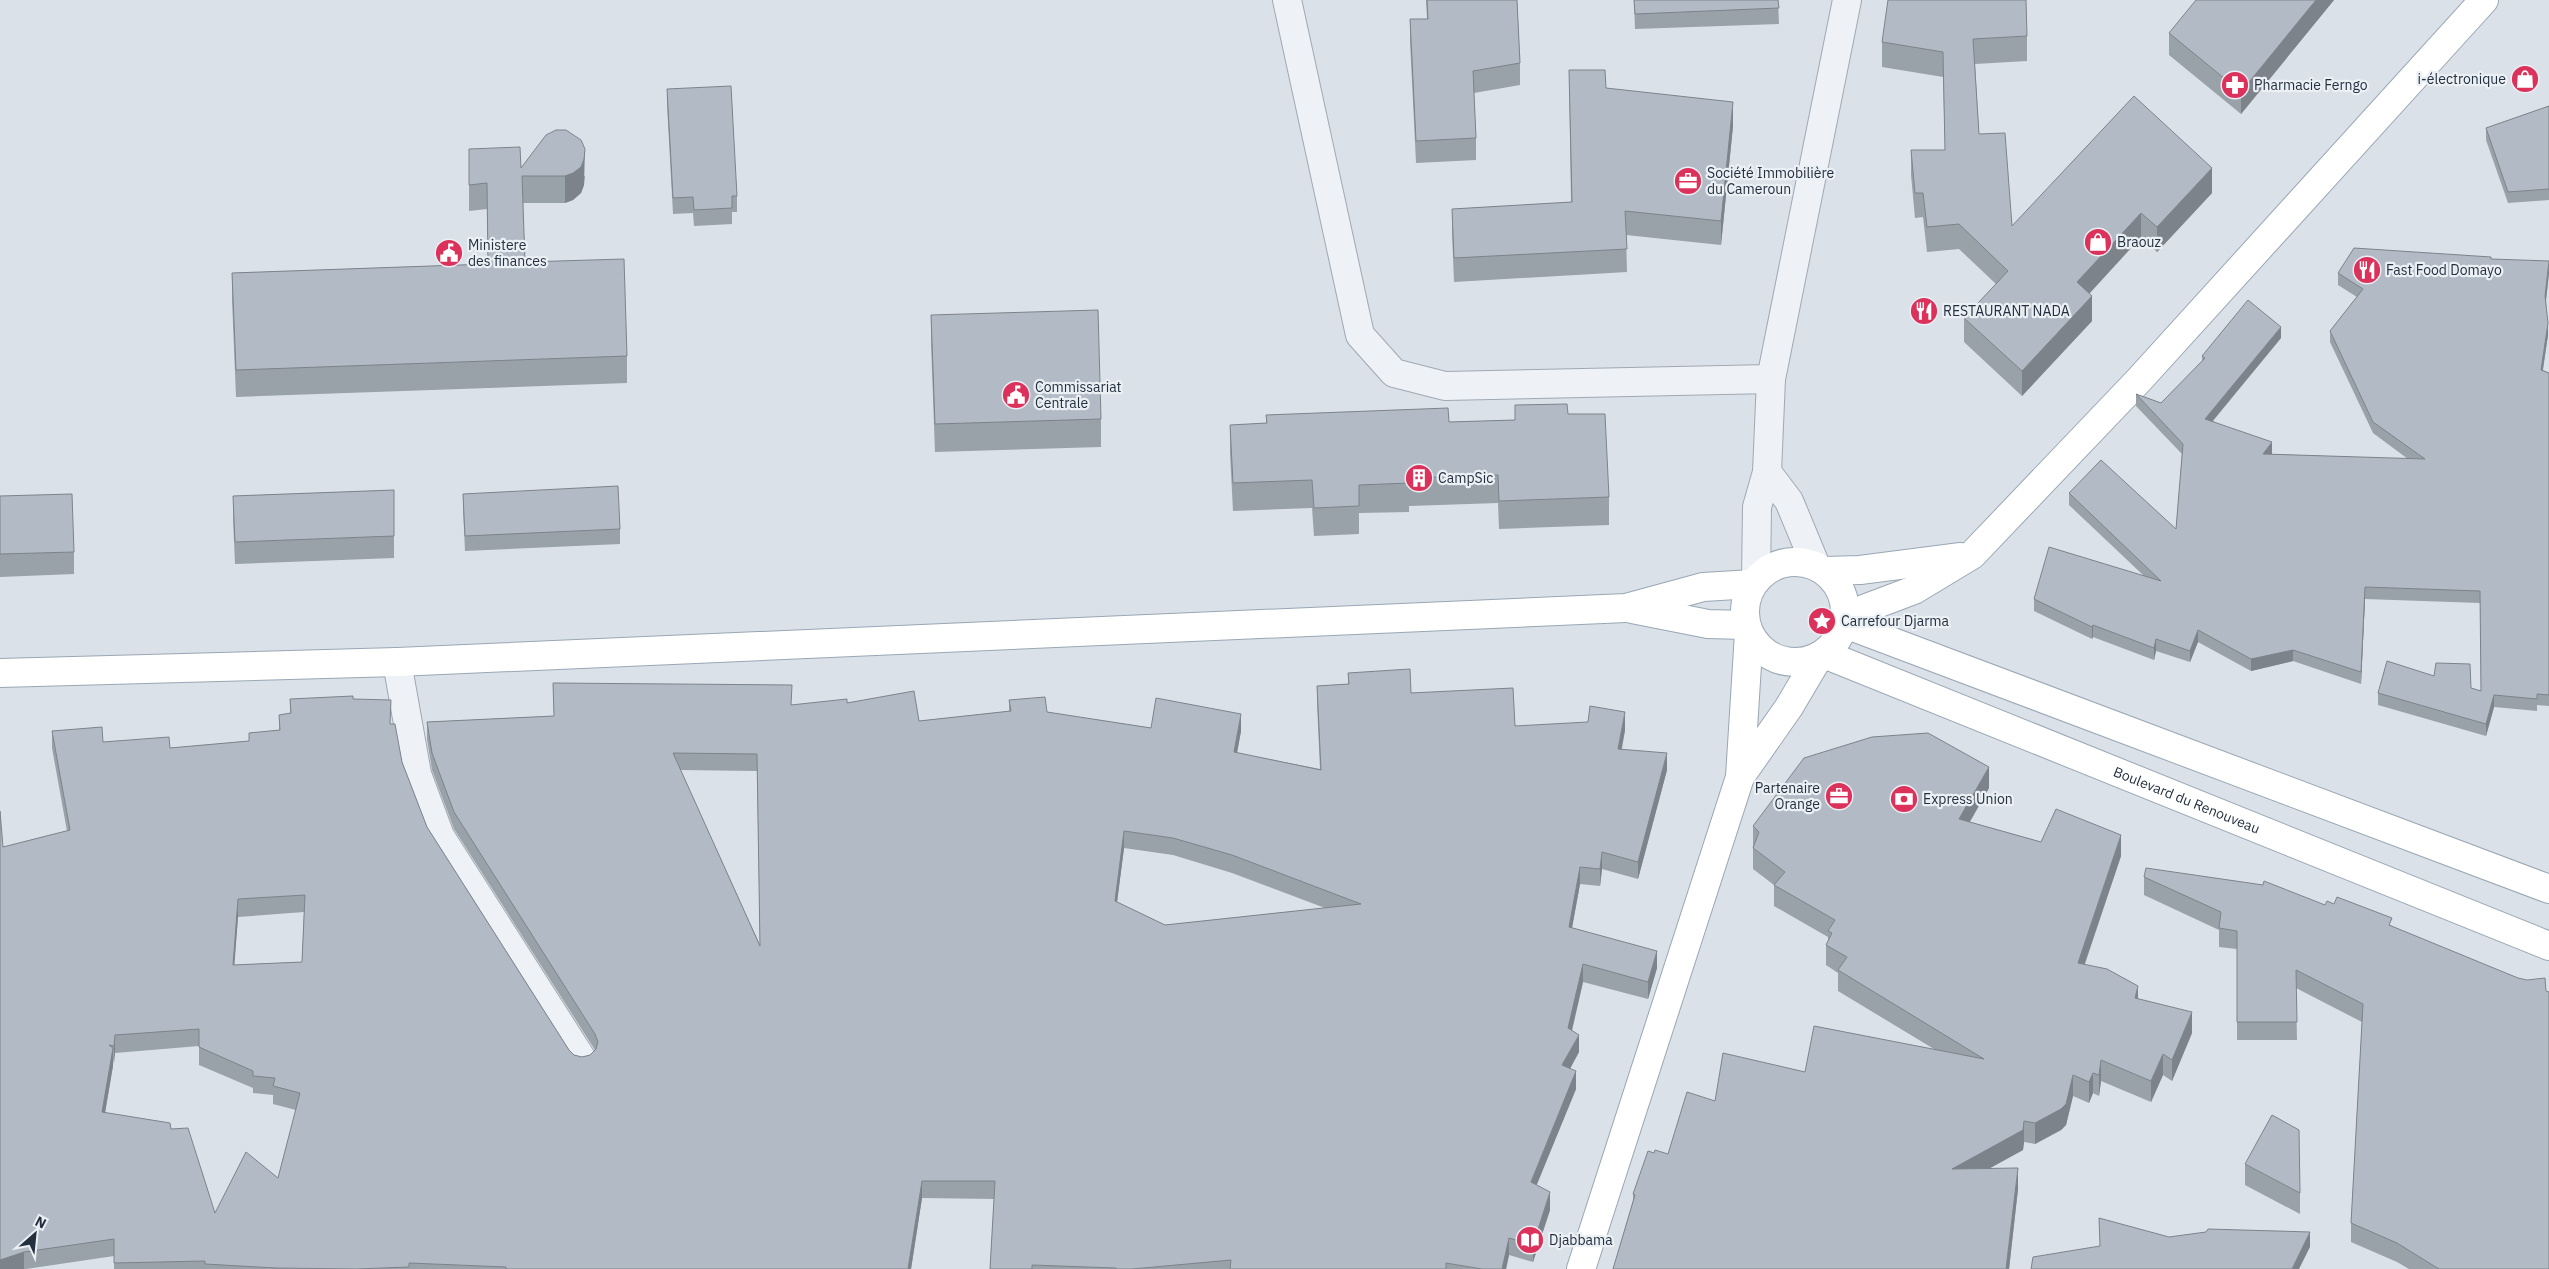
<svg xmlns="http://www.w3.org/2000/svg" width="2549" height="1269" font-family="'IBM Plex Sans',sans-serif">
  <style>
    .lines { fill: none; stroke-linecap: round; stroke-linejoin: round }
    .minor-casing { stroke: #a0a8b2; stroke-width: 30 }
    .major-casing { stroke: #99a7b4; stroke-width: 30 }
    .minor { stroke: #eef2f6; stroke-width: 28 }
    .major { stroke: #fff; stroke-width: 28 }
    .wall { fill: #99a1a9; fill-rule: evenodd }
    .shaded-wall { fill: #7d838a }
    .building { fill: #b2bbc5; stroke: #7d838a; fill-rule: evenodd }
    .labels { text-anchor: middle; stroke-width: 4.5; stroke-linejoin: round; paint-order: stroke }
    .poi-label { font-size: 14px; fill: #24303f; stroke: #ebf0f5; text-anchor: start }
    .street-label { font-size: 14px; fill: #24303f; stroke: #ebf0f5 }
  </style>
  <rect width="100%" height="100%" fill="#dbe1e8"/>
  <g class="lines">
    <defs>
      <g id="minor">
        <path d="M 1287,0 L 1360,335 L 1394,373 L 1445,386 L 1771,379"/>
        <path d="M 1767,472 L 1789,501 L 1816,566"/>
        <path d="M 1756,580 L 1757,507 L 1767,472 L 1771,379 L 1847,0"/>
        <path d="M 397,662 L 417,774 L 440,836 L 582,1059"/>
      </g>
      <g id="major">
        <circle cx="1795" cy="612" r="50"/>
        <path d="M 1825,571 L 1860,570 L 1961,557"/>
        <path d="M 1632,609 L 1708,624 L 1746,625"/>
        <path d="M 1845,616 L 1914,590 L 1972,555 L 2139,380 L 2484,0"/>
        <path d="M 1845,624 L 2549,889"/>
        <path id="s1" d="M 1824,654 L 2549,946"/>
        <path d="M 0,673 L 397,662 L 1626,608 L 1703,587 L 1753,584"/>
        <path d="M 1740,777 L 1789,707 L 1818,658"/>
        <path d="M 1581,1269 L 1740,777 L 1749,633"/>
      </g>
    </defs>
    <!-- minor casing -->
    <use href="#minor" class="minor-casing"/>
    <!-- major casing -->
    <use href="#major" class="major-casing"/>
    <!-- minor -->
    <use href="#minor" class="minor"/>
    <!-- major -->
    <use href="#major" class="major"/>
  </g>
  <!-- wall -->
  <g class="wall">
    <path d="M 1426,0 L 1517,0 L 1520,63 L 1520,85 L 1474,93 L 1476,138 L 1476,160 L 1416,163 L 1410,41 L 1410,19 L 1427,19 Z"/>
    <path d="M 1634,0 L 1778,0 L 1779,24 L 1635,29 Z"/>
    <path d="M 2334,0 L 2241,114 L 2169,55 L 2169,33 Z"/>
    <path d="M 2027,36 L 2027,61 L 1975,64 L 1979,134 L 2012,226 L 2212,193 L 2157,252 L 2141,237 L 2089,294 L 2092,321 L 2022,396 L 1964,342 L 1964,318 L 1996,284 L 1959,249 L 1927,252 L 1923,217 L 1915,218 L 1911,175 L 1911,150 L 1945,150 L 1943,77 L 1882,67 L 1882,42 Z"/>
    <path d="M 1569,70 L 1606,88 L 1733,126 L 1721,245 L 1626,235 L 1627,272 L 1454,282 L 1452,232 L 1452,209 L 1571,202 Z"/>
    <path d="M 667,89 L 737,196 L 737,212 L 732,212 L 732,224 L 694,226 L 693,213 L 673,214 L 667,105 Z"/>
    <path d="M 2549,106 L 2549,200 L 2508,203 L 2486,140 L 2486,128 Z"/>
    <path d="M 469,149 L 521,168 L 585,176 L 584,185 L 581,193 L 573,200 L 565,203 L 523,203 L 525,262 L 627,356 L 627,383 L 236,397 L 232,300 L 232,273 L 488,264 L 487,209 L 469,211 Z"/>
    <path d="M 2491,259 L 2549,273 L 2546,302 L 2548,335 L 2543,370 L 2549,373 L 2549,706 L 2537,705 L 2537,711 L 2494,707 L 2486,736 L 2378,705 L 2378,693 L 2471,688 L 2481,691 L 2480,603 L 2365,599 L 2361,684 L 2293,661 L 2251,671 L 2198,642 L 2190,662 L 2156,651 L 2154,660 L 2093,637 L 2092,639 L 2034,611 L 2034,599 L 2143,575 L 2069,505 L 2069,493 L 2176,529 L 2182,454 L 2136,406 L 2136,394 L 2161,403 L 2202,362 L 2202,356 L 2281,338 L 2213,421 L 2272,454 L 2408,459 L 2373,433 L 2330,342 L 2330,331 L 2357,297 L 2338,285 L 2338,273 Z"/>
    <path d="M 931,315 L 1101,419 L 1101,447 L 935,452 L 931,343 Z"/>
    <path d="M 1515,405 L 1568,414 L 1609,497 L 1609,525 L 1499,529 L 1498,503 L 1409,506 L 1409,512 L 1359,513 L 1359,534 L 1314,536 L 1312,508 L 1233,511 L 1230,453 L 1230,425 L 1266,423 L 1266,415 L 1449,422 L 1515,420 Z"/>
    <path d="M 394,490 L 394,558 L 235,564 L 233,518 L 233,496 Z"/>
    <path d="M 463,494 L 620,529 L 620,544 L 465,551 L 463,509 Z"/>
    <path d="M 0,496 L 74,552 L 74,574 L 0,577 Z"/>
    <path d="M 1348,673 L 1515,726 L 1625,730 L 1622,749 L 1667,770 L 1638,879 L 1602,869 L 1600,886 L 1580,884 L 1572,928 L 1657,968 L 1648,999 L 1583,982 L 1572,1031 L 1579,1052 L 1570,1069 L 1576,1089 L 1536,1185 L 1550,1210 L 1533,1262 L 1509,1255 L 1506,1269 L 990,1269 L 994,1199 L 922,1198 L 911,1269 L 114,1269 L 114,1256 L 26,1269 L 0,1269 L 3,847 L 67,831 L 52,748 L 52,731 L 103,742 L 170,748 L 249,741 L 249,733 L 279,730 L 279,715 L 290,713 L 290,699 L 353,699 L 391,724 L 402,762 L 427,827 L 569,1050 L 574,1055 L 582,1057 L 590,1055 L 595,1050 L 454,829 L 432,770 L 427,739 L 427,722 L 554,716 L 553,683 L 792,705 L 847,703 L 919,721 L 1009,711 L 1009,700 L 1047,712 L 1151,728 L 1241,731 L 1237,753 L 1320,769 L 1317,703 L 1317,686 L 1348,684 ZM 680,770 L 757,771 L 760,945 ZM 1124,848 L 1173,855 L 1232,873 L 1325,908 L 1165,925 L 1117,902 ZM 304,912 L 302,962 L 234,965 L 238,917 ZM 199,1046 L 199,1065 L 253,1088 L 253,1093 L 273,1095 L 273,1104 L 296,1110 L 278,1178 L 215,1213 L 171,1129 L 105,1113 L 115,1053 Z"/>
    <path d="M 1989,788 L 1970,822 L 2041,842 L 2121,856 L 2085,964 L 2192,1033 L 2172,1081 L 2163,1075 L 2151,1102 L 2101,1081 L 2099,1096 L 2093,1093 L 2089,1103 L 2073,1096 L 2066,1125 L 2061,1130 L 2035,1144 L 2024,1142 L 2023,1150 L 1990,1168 L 2018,1189 L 2009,1269 L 1613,1269 L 1633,1201 L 1633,1194 L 1654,1153 L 1668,1154 L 1715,1101 L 1805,1072 L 1934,1049 L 1838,991 L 1838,973 L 1826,965 L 1826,945 L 1828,941 L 1828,937 L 1774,906 L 1774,885 L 1753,869 L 1753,826 Z"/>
    <path d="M 2144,877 L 2325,905 L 2392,926 L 2549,1269 L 2409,1269 L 2397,1262 L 2351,1242 L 2351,1223 L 2362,1022 L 2296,988 L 2297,1040 L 2237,1040 L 2237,949 L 2219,947 L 2219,930 L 2144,895 Z"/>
    <path d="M 2245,1164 L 2300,1193 L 2300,1214 L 2245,1185 Z"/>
  </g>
  <!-- shaded-wall -->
  <g class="shaded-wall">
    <path d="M 2316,0 L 2334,0 L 2241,114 L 2241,92 Z"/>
    <path d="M 1733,102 L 1733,126 L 1721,245 L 1721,221 Z"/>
    <path d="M 585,149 L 584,185 L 581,193 L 573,200 L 565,203 L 565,176 Z"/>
    <path d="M 2212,168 L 2212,193 L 2157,252 L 2157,227 Z"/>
    <path d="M 2141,213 L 2141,237 L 2077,307 L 2077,282 Z"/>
    <path d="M 2549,261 L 2549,273 L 2545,308 L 2545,296 Z"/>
    <path d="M 2092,296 L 2092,321 L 2022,396 L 2022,371 Z"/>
    <path d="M 2548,323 L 2548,335 L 2541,381 L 2541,370 Z"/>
    <path d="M 2281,327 L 2281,338 L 2205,430 L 2205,419 Z"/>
    <path d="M 2272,442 L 2272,454 L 2263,454 Z"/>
    <path d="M 2365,587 L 2365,599 L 2361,684 L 2361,672 Z"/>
    <path d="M 2093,625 L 2093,637 L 2092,639 L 2092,627 Z"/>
    <path d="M 2198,630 L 2198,642 L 2190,662 L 2190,651 Z"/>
    <path d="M 2156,639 L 2156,651 L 2154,660 L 2154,648 Z"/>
    <path d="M 2293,650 L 2293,661 L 2251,671 L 2251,659 Z"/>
    <path d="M 2494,695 L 2494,707 L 2486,736 L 2486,724 Z"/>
    <path d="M 1625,712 L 1625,730 L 1618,766 L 1618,749 Z"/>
    <path d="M 1241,714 L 1241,731 L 1234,769 L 1234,752 Z"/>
    <path d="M 1667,753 L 1667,770 L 1638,879 L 1638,862 Z"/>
    <path d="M 1989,767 L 1989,788 L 1959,840 L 1959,819 Z"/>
    <path d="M 1124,831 L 1124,848 L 1115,918 L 1115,901 Z"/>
    <path d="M 2121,835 L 2121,856 L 2078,983 L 2078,963 Z"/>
    <path d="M 1602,852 L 1602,869 L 1600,886 L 1600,869 Z"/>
    <path d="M 1580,867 L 1580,884 L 1569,944 L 1569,927 Z"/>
    <path d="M 238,899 L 238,917 L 233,983 L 233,965 Z"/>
    <path d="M 1657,951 L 1657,968 L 1648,999 L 1648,982 Z"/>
    <path d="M 1583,964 L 1583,982 L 1568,1046 L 1568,1028 Z"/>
    <path d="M 2138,986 L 2138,1007 L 2135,998 Z"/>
    <path d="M 2192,1012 L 2192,1033 L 2172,1081 L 2172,1060 Z"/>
    <path d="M 115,1035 L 115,1053 L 114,1063 L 114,1046 Z"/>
    <path d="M 1579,1035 L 1579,1052 L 1562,1083 L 1562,1065 Z"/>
    <path d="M 113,1048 L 113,1066 L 102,1130 L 102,1112 Z"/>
    <path d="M 2163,1054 L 2163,1075 L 2151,1102 L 2151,1081 Z"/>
    <path d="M 2101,1060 L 2101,1081 L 2099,1096 L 2099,1075 Z"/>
    <path d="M 1576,1071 L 1576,1089 L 1531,1199 L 1531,1182 Z"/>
    <path d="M 2093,1073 L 2093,1093 L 2089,1103 L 2089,1082 Z"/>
    <path d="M 2073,1075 L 2073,1096 L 2066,1125 L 2061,1130 L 2035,1144 L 2035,1123 Z"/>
    <path d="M 2024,1121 L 2024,1142 L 2023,1150 L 1952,1189 L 1952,1169 Z"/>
    <path d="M 2018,1168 L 2018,1189 L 2009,1269 L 2006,1269 Z"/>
    <path d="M 922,1181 L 922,1198 L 911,1269 L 908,1269 Z"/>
    <path d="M 1550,1192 L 1550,1210 L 1533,1262 L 1533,1245 Z"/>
    <path d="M 2310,1232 L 2310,1247 L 2299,1269 L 2292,1269 Z"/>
    <path d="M 1509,1238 L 1509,1255 L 1506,1269 L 1502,1269 Z"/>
    <path d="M 24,1252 L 24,1269 L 0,1269 L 0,1260 Z"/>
  </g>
  <!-- building -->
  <g class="building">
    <path d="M 1427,0 L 1517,0 L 1520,63 L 1473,71 L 1476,138 L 1416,141 L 1410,19 L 1428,19 Z"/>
    <path d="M 1634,0 L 1778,0 L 1779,8 L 1635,14 Z"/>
    <path d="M 1888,0 L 2026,0 L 2027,36 L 1973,39 L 1979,134 L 2005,133 L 2012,226 L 2134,96 L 2212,168 L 2157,227 L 2141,213 L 2077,282 L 2092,296 L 2022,371 L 1964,318 L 2008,271 L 1959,224 L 1927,227 L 1923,193 L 1915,193 L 1911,150 L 1945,150 L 1943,52 L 1882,42 Z"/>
    <path d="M 2196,0 L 2316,0 L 2241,92 L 2169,33 Z"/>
    <path d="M 1569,70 L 1605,70 L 1606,88 L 1733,102 L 1721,221 L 1625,211 L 1627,249 L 1454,258 L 1452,209 L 1572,202 Z"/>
    <path d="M 731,86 L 737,196 L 732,196 L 732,208 L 694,210 L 693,197 L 673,198 L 667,89 Z"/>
    <path d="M 2549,106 L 2549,189 L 2508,192 L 2486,128 Z"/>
    <path d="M 556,130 L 566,130 L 581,140 L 585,149 L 584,159 L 581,167 L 573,173 L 565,176 L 522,176 L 525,262 L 624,259 L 627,356 L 236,370 L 232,273 L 488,264 L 487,183 L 469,185 L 469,149 L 520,147 L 521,168 L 546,135 Z"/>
    <path d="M 2354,248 L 2491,257 L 2491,259 L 2549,261 L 2545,296 L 2548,323 L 2541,370 L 2549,373 L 2549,695 L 2537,694 L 2537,699 L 2494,695 L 2486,724 L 2378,693 L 2387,661 L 2434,676 L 2436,663 L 2470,664 L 2471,688 L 2481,691 L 2480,591 L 2365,587 L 2361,672 L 2293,650 L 2251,659 L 2198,630 L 2190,651 L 2156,639 L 2154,648 L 2093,625 L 2092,627 L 2034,599 L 2049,547 L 2161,581 L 2069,493 L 2101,460 L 2176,529 L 2183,444 L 2136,394 L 2161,403 L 2205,358 L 2202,356 L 2248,300 L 2281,327 L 2205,419 L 2272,442 L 2263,454 L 2425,459 L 2373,422 L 2330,331 L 2363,289 L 2338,273 Z"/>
    <path d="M 1098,310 L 1101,419 L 935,424 L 931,315 Z"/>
    <path d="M 1567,404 L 1568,414 L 1605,414 L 1609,497 L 1499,501 L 1498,475 L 1408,478 L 1409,483 L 1359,485 L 1359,506 L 1314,508 L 1312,480 L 1233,483 L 1230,425 L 1267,423 L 1266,415 L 1448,408 L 1449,422 L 1515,420 L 1515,405 Z"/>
    <path d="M 618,486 L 620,529 L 465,536 L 463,494 Z"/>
    <path d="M 394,490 L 394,536 L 235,542 L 233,496 Z"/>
    <path d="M 72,494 L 74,552 L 0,554 L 0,496 Z"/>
    <path d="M 1410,669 L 1411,693 L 1513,688 L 1515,726 L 1588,722 L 1590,706 L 1625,712 L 1618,749 L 1667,753 L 1638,862 L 1602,852 L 1600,869 L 1580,867 L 1569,927 L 1657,951 L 1648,982 L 1583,964 L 1568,1028 L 1579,1035 L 1562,1065 L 1576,1071 L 1531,1182 L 1550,1192 L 1533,1245 L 1509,1238 L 1502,1269 L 1482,1269 L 1446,1263 L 1446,1269 L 1230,1269 L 1231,1260 L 1132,1269 L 1116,1269 L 1116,1268 L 1032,1265 L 1032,1269 L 990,1269 L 995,1181 L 922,1181 L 908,1269 L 506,1269 L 506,1267 L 409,1263 L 409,1267 L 356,1269 L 276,1268 L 205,1264 L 205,1261 L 114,1263 L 114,1239 L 24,1252 L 0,1260 L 0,811 L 3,847 L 70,830 L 52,731 L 102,727 L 103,742 L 169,737 L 170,748 L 249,741 L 249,733 L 280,730 L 279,715 L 291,713 L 290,699 L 353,696 L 353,699 L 391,700 L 390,724 L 395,724 L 402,762 L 427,827 L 569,1050 L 574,1055 L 582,1057 L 590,1055 L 596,1049 L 598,1042 L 595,1034 L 454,812 L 432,753 L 427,722 L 554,716 L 553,683 L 792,685 L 791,705 L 847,699 L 847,703 L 914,691 L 919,721 L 1011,711 L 1009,700 L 1045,697 L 1047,712 L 1151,728 L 1156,698 L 1241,714 L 1234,752 L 1321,770 L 1317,686 L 1349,684 L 1348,673 ZM 673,753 L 757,754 L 760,946 ZM 1124,831 L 1173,838 L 1232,855 L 1361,904 L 1165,925 L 1115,901 ZM 305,895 L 302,962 L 233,965 L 238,899 ZM 199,1029 L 199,1047 L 253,1071 L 253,1076 L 275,1078 L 273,1086 L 300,1093 L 278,1178 L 246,1152 L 215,1213 L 188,1128 L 171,1129 L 170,1123 L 102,1112 L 113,1048 L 109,1045 L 114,1046 L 115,1035 Z"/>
    <path d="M 1928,733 L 1989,767 L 1959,819 L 2041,842 L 2056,809 L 2121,835 L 2078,963 L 2107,969 L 2138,986 L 2135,998 L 2192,1012 L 2172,1060 L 2163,1054 L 2151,1081 L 2101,1060 L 2099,1075 L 2093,1073 L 2089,1082 L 2073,1075 L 2066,1104 L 2061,1109 L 2035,1123 L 2024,1121 L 2023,1130 L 1952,1169 L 2018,1168 L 2006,1269 L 1613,1269 L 1635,1195 L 1633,1194 L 1648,1151 L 1654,1153 L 1655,1150 L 1668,1154 L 1687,1092 L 1715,1101 L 1723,1053 L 1805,1072 L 1814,1026 L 1984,1059 L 1838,970 L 1847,957 L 1826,945 L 1832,933 L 1828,931 L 1835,920 L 1774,885 L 1785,872 L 1753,848 L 1759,832 L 1753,826 L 1804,758 L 1872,737 Z"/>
    <path d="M 2146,868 L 2263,885 L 2264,881 L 2325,905 L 2327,901 L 2334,904 L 2337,897 L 2392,918 L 2389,925 L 2518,978 L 2527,980 L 2545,978 L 2546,991 L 2549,992 L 2549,1269 L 2439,1269 L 2397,1243 L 2351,1223 L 2363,1004 L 2296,970 L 2297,1022 L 2237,1022 L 2237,931 L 2219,928 L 2221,912 L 2144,877 Z"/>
    <path d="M 2272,1115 L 2299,1130 L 2300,1193 L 2245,1164 Z"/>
    <path d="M 2099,1218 L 2169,1237 L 2206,1232 L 2208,1229 L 2310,1232 L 2292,1269 L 2031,1269 L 2033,1257 L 2100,1246 Z"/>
  </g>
  <!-- icons -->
  <defs>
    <symbol id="shop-disc" viewBox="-11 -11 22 22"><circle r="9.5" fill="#dc315a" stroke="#ebf0f5"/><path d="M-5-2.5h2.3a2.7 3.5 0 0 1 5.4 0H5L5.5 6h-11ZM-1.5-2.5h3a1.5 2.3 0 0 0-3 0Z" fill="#fff"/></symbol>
    <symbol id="pharmacy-disc" viewBox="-11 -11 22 22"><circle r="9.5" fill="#dc315a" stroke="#ebf0f5"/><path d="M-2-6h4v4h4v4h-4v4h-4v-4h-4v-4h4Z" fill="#fff"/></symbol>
    <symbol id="office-disc" viewBox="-11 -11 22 22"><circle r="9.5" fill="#dc315a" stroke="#ebf0f5"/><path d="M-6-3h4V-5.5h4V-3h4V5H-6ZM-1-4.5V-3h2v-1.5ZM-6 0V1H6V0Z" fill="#fff"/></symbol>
    <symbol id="civic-disc" viewBox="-11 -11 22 22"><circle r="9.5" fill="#dc315a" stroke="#ebf0f5"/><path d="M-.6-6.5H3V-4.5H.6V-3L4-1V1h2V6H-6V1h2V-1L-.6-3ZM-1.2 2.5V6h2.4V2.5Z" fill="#fff"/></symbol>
    <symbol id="restaurant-disc" viewBox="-11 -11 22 22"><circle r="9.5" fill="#dc315a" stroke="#ebf0f5"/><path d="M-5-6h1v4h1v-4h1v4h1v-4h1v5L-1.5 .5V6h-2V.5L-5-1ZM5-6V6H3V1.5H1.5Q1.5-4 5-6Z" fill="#fff"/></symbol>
    <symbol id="building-disc" viewBox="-11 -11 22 22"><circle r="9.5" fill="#dc315a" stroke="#ebf0f5"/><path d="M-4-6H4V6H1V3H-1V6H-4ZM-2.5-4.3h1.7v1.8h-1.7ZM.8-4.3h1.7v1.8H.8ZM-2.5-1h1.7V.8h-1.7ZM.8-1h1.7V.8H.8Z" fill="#fff"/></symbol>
    <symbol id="sight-disc" viewBox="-11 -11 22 22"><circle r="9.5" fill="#dc315a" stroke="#ebf0f5"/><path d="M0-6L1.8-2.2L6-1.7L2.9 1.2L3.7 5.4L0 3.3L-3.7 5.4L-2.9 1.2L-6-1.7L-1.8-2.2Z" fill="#fff"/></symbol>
    <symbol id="bank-disc" viewBox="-11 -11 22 22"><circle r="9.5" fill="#dc315a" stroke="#ebf0f5"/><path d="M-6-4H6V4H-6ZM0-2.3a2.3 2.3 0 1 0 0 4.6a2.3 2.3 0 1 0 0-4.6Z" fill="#fff"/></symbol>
    <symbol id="library-disc" viewBox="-11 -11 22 22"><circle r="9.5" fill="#dc315a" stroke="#ebf0f5"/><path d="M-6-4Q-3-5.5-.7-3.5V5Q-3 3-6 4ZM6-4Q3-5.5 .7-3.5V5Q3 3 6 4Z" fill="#fff"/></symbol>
  </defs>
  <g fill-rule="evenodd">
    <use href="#shop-disc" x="2509" y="63" width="32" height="32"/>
    <use href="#pharmacy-disc" x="2219" y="69" width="32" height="32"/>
    <use href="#office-disc" x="1672" y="165" width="32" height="32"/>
    <use href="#shop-disc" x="2082" y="226" width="32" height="32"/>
    <use href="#civic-disc" x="433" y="237" width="32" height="32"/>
    <use href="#restaurant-disc" x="2351" y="254" width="32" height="32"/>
    <use href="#restaurant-disc" x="1908" y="295" width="32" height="32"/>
    <use href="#civic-disc" x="1000" y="379" width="32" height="32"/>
    <use href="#building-disc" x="1403" y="462" width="32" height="32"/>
    <use href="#sight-disc" x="1806" y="605" width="32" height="32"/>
    <use href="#office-disc" x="1823" y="780" width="32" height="32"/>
    <use href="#bank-disc" x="1888" y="783" width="32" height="32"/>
    <use href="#library-disc" x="1514" y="1224" width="32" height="32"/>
  </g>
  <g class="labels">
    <!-- poi labels -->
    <g class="poi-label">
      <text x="2506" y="84" text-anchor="end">i-électronique</text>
      <text x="2254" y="90">Pharmacie Ferngo</text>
      <text x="1707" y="178">Société Immobilière<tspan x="1707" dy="16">du Cameroun</tspan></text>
      <text x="2117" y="247">Braouz</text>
      <text x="468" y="250">Ministere<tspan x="468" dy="16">des finances</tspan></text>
      <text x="2386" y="275">Fast Food Domayo</text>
      <text x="1943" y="316">RESTAURANT NADA</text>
      <text x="1035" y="392">Commissariat<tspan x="1035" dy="16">Centrale</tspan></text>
      <text x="1438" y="483">CampSic</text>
      <text x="1841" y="626">Carrefour Djarma</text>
      <text x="1820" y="793" text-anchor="end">Partenaire<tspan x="1820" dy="16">Orange</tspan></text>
      <text x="1923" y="804">Express Union</text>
      <text x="1549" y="1245">Djabbama</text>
    </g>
    <!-- street labels -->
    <g class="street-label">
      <text dy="5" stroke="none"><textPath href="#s1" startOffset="391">Boulevard du Renouveau</textPath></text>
    </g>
  </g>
  <!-- north arrow -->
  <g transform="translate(35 1234) rotate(27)" stroke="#ebf0f5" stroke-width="4" paint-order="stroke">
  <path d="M0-4L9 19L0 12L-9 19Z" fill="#24303f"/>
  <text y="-8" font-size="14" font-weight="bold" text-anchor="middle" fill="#24303f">N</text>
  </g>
</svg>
